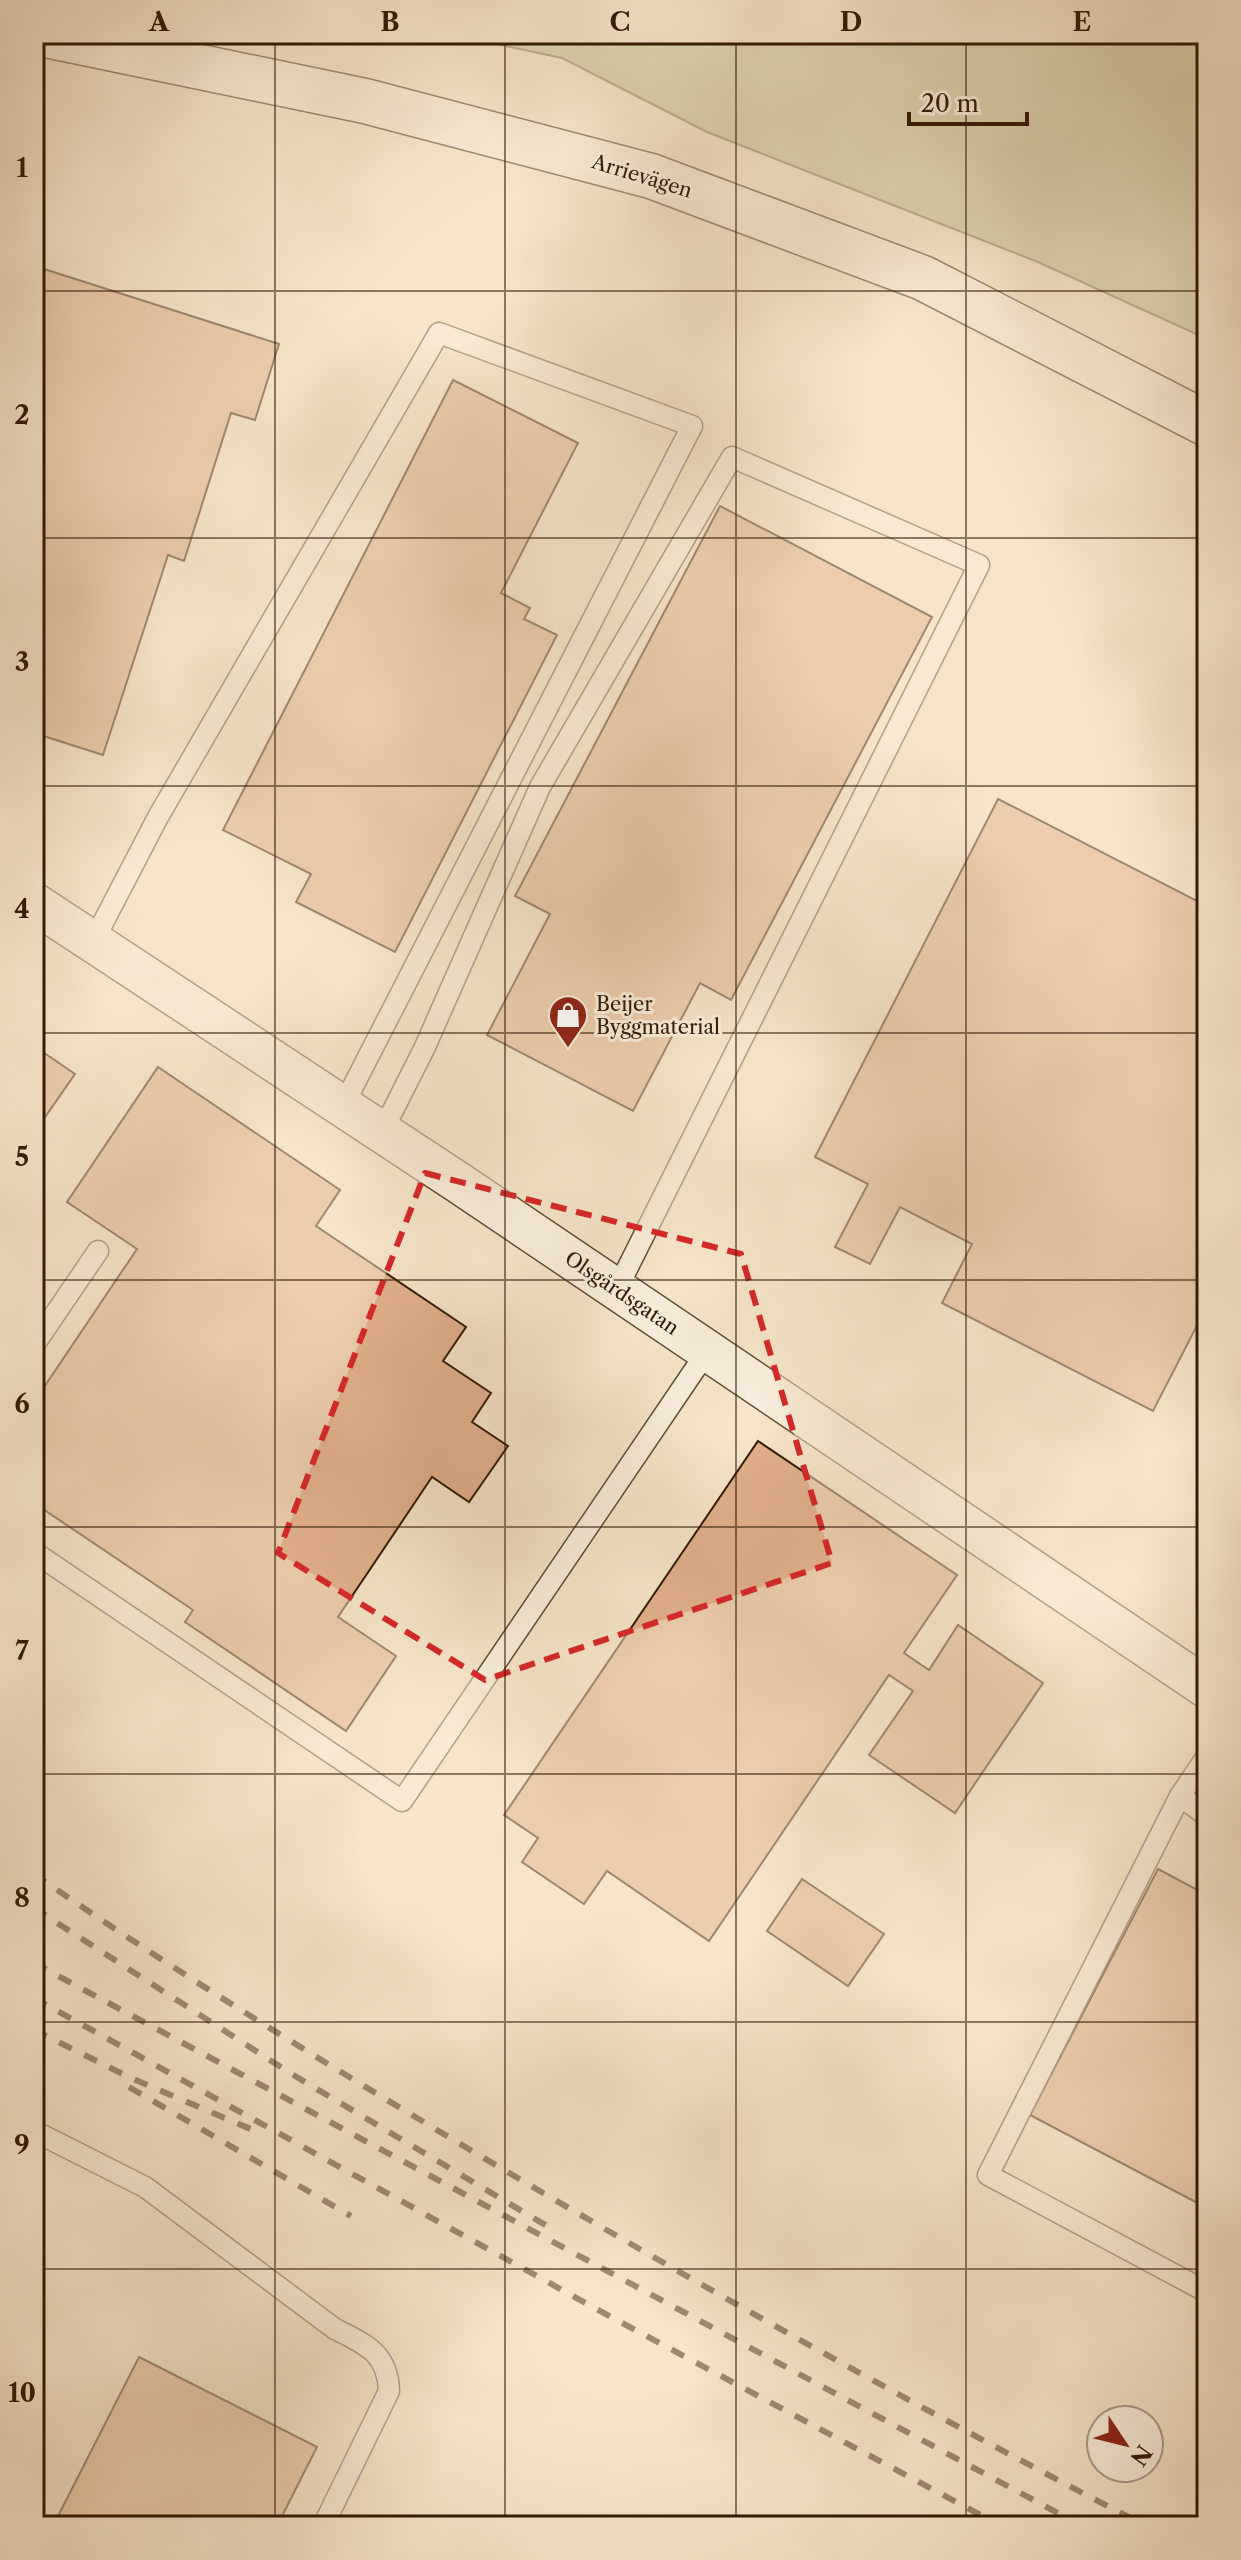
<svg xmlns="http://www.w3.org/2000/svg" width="1241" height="2560" font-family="'Libre Caslon Text',serif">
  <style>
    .green { fill: #c1c394; stroke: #796e4c; stroke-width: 2 }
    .building { fill: #e1b08b; stroke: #311a05; stroke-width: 2 }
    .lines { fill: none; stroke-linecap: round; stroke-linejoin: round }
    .lane-casing { stroke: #624d36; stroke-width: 23 }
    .street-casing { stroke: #624d36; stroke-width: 43 }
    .secondary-casing { stroke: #311a05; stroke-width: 47 }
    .lane { stroke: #f9eedd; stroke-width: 20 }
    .street { stroke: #f9eedd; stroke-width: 40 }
    .secondary { stroke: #f9eedd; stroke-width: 44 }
    .rail { stroke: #311a05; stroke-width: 6; stroke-dasharray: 14 14; stroke-linecap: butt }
    .marked { fill: none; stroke: #d62828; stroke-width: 6; stroke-dasharray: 16 10; stroke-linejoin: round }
    .grid { fill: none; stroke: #311a05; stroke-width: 2; stroke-opacity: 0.55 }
    .labels { text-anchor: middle; stroke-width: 6; stroke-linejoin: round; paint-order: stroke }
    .street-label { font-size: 20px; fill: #311a05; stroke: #f9eedd }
    .poi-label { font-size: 20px; fill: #311a05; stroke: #f9eedd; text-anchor: start }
    .neatline { fill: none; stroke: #311a05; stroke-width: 3 }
    .grid-label { font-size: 26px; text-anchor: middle; font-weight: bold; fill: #311a05 }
  </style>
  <rect width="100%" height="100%" fill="#f6e5ca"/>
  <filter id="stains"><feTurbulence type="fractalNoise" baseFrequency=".0025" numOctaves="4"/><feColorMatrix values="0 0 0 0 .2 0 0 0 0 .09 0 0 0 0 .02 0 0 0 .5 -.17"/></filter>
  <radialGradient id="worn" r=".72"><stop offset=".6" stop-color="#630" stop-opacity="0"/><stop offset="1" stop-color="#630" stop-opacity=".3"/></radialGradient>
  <!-- green -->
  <path class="green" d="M 449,34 L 1207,34 L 1207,339 L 1038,262 L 707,132 L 562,58 Z"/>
  <!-- building -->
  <g class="building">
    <path d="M 44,269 L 279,344 L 255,420 L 231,413 L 184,561 L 168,555 L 103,755 L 34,733 L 34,300 Z"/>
    <path d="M 453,380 L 578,443 L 501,593 L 530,608 L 524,619 L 557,635 L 395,952 L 296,902 L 311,874 L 223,830 Z"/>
    <path d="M 720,506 L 932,617 L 731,1000 L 700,983 L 633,1111 L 487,1035 L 550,914 L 515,896 Z"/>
    <path d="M 998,799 L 1207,906 L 1207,1306 L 1153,1411 L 942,1303 L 972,1244 L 900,1207 L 870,1264 L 835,1247 L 868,1184 L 815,1157 Z"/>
    <path d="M 34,1046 L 75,1074 L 34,1133 Z"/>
    <path d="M 158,1067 L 340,1190 L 316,1226 L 466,1327 L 443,1361 L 491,1393 L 472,1422 L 508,1446 L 469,1502 L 432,1477 L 338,1617 L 396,1656 L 346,1731 L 185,1622 L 193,1610 L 34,1503 L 34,1402 L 137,1249 L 67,1202 Z"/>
    <path d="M 758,1441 L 957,1575 L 904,1653 L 929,1670 L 958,1625 L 1043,1683 L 955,1813 L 869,1755 L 913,1691 L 889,1675 L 709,1941 L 607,1871 L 584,1904 L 522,1862 L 538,1838 L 504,1815 Z"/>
    <path d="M 1158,1869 L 1207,1895 L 1207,2208 L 1030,2115 Z"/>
    <path d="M 802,1879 L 884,1934 L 848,1986 L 767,1931 Z"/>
    <path d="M 139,2357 L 317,2447 L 277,2526 L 53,2526 Z"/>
  </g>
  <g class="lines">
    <defs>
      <g id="lane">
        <path d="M 93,942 L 158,817 L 439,333 L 692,426 L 343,1106"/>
        <path d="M 382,1132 L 424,1049 L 540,787 L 732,457 L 979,565 L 617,1289"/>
        <path d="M 34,1345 L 98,1251"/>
        <path d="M 34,1552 L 402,1801 L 708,1350"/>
        <path d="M 1207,1756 L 1180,1796 L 988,2175 L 1207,2292"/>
        <path d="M 1180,1796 L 1207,1816"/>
        <path d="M 34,2131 L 145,2187 L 335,2329 C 365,2344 388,2353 389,2391 L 323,2526"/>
      </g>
      <path id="street" d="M 34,903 L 459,1183 L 1207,1688"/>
      <path id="secondary" d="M 41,34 L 365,101 L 651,176 L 923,278 L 1207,424"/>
    </defs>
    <!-- lane casing -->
    <use href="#lane" class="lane-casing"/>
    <!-- street casing -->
    <use href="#street" class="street-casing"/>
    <!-- secondary casing -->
    <use href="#secondary" class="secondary-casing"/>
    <!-- lane -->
    <use href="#lane" class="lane"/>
    <!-- street -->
    <use href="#street" class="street"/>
    <!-- secondary -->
    <use href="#secondary" class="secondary"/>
    <!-- rail -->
    <g class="rail">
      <path d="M 34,1874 C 174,1971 320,2060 467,2148 C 689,2280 916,2407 1146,2526"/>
      <path d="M 34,1908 L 290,2073 L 557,2232"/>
      <path d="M 34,1963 L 1082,2526"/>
      <path d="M 34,1998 L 611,2317 L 1001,2526"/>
      <path d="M 34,2030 L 131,2078 L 253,2130"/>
      <path d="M 129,2087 L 351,2216"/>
    </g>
  </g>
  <!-- marked area -->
  <path d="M0 0H1241V2560H0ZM 425,1173 L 741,1254 L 832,1563 L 485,1680 L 278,1553 Z" fill="#f6e5ca" fill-opacity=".55" fill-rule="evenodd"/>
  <path class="marked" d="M 425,1173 L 741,1254 L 832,1563 L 485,1680 L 278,1553 Z"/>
  <!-- grid -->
  <path class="grid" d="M 275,34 L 275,2526M 505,34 L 505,2526M 736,34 L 736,2526M 966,34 L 966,2526M 34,291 L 1207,291M 34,538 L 1207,538M 34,786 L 1207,786M 34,1033 L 1207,1033M 34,1280 L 1207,1280M 34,1527 L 1207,1527M 34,1774 L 1207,1774M 34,2022 L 1207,2022M 34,2269 L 1207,2269"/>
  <!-- icons -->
  <defs>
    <symbol id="shop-pin" viewBox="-11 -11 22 30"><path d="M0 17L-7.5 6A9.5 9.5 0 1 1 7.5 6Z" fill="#8f2418" stroke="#f9eedd"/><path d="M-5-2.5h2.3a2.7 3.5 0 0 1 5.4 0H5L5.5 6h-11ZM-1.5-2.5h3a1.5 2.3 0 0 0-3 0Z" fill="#fff"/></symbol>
  </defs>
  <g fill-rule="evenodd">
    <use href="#shop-pin" x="546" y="993" width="44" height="60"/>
  </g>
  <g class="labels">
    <!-- street labels -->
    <g class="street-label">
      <text transform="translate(642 176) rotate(17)" y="7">Arrievägen</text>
      <text transform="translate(622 1293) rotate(34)" y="7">Olsgårdsgatan</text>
    </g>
    <!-- poi labels -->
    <g class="poi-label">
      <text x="596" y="1011">Beijer<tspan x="596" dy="23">Byggmaterial</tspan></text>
    </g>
  </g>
  <!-- margin -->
  <rect width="1241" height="2560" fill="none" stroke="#f6e5ca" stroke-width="88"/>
  <!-- north arrow -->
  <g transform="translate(1125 2444) rotate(125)"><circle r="38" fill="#f9eedd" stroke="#a99987" stroke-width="2"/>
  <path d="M0-6L14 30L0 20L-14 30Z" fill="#8f2418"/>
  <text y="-12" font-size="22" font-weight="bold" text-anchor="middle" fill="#311a05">N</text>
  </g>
  <!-- scale -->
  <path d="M909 112v12h118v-12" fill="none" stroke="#311a05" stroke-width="4"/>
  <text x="921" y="112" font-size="24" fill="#311a05" stroke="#f9eedd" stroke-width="6" paint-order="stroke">20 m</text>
  <rect x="44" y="44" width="1153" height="2472" class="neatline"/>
  <g class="grid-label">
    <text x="159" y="31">A</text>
    <text x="390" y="31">B</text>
    <text x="620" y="31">C</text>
    <text x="851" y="31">D</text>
    <text x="1082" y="31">E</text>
    <text x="22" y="177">1</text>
    <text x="22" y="424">2</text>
    <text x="22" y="671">3</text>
    <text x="22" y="918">4</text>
    <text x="22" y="1166">5</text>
    <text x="22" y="1413">6</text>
    <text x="22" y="1660">7</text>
    <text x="22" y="1907">8</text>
    <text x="22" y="2154">9</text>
    <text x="22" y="2402">10</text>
  </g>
  <rect width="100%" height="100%" filter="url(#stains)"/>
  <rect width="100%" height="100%" fill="url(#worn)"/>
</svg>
